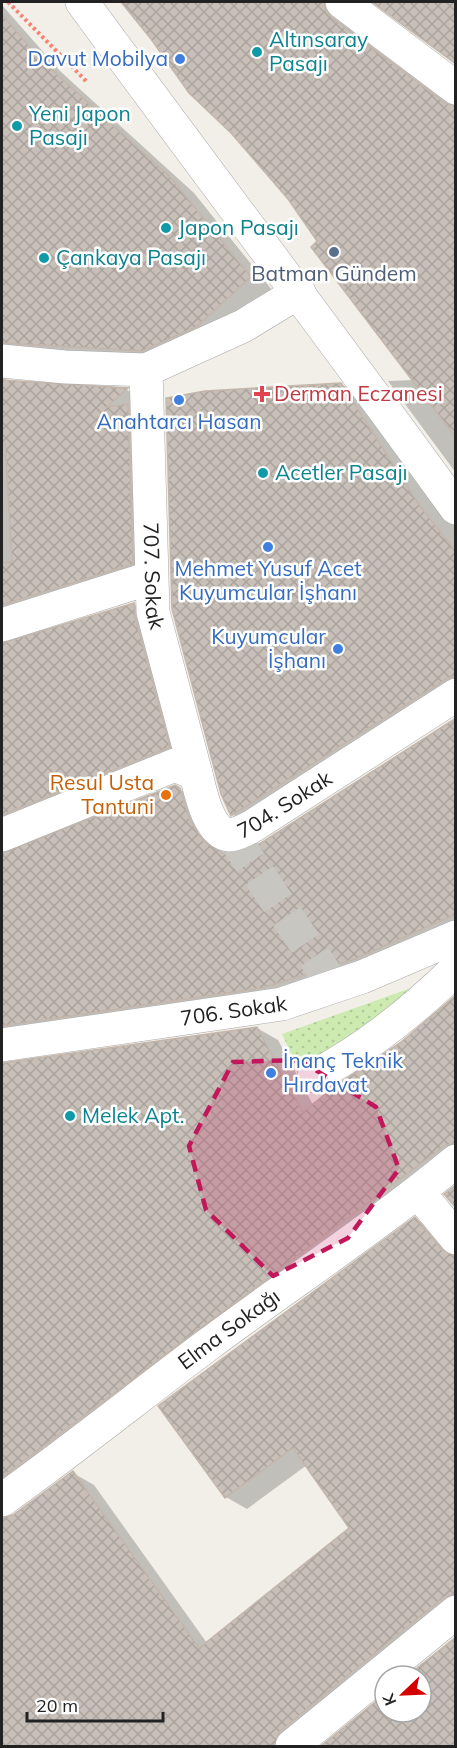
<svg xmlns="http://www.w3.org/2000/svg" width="457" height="1748" font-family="Mulish,sans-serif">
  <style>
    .grass { fill: url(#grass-dots) }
    .shadow { fill: #0003 }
    .building { fill: url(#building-cross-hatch); stroke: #c4b6ab; stroke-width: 1.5 }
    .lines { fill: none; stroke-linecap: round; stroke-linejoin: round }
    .minor-tunnel { stroke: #c8c6c1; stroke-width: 33; stroke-dasharray: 33 16; stroke-linecap: butt }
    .minor-casing { stroke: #a9a9a9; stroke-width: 34 }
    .path { stroke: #fa8072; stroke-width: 4; stroke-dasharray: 3 3; stroke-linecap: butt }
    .minor { stroke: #fff; stroke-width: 33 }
    .marked { fill: #c2185b; fill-opacity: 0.2; stroke: #c2185b; stroke-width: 4.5; stroke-dasharray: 12 8; stroke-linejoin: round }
    .culture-dot { fill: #0f9aa8; stroke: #fff; stroke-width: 2 }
    .shop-dot { fill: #3f7fe0; stroke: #fff; stroke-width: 2 }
    .service-dot { fill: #5c6f8a; stroke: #fff; stroke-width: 2 }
    .health-dot { fill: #e0444e; stroke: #fff; stroke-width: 2 }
    .food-dot { fill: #e8710a; stroke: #fff; stroke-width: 2 }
    .labels { text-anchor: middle; stroke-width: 5; stroke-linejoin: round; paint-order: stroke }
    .culture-label { font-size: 21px; fill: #0d838f; stroke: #fff; text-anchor: start }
    .shop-label { font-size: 21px; fill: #366cbe; stroke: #fff; text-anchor: end }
    .service-label { font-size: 21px; fill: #4e5e75; stroke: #fff }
    .health-label { font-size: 21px; fill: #be3a42; stroke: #fff; text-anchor: start }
    .street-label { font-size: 21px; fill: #222; stroke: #fff }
    .food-label { font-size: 21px; fill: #c56008; stroke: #fff; text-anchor: end }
  </style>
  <defs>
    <pattern id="grass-dots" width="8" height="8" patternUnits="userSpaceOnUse" patternTransform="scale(1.5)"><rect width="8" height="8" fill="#cdebb0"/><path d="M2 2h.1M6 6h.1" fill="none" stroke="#b0c997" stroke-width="1.8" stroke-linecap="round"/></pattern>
    <pattern id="building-cross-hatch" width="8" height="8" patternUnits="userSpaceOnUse" patternTransform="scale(1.5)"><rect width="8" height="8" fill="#c7bfb8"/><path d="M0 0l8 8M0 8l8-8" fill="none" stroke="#aba49e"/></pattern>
  </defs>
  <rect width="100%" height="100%" fill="#f2efe9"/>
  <!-- grass -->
  <path class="grass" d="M 411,988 L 413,995 L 298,1069 L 282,1034 Z"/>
  <!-- shadow -->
  <g class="shadow">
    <path d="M 123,2 L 350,2 L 346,22 L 352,31 L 456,108 L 456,473 L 388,381 L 413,380 L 289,198 Z"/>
    <path d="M 375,2 L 456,2 L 456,62 Z"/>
    <path d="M 2,5 L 60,71 L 194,193 L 272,290 L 165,363 L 2,355 Z"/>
    <path d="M 2,362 L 6,381 L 127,390 L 148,401 L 154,576 L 5,634 L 5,645 L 134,604 L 155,617 L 190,759 L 4,846 L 6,854 L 179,789 L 201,802 L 210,831 L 224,854 L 241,853 L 262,844 L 456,719 L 456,937 L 377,971 L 2,1041 Z"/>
    <path d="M 341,384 L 362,397 L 456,524 L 456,699 L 253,827 L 232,814 Z"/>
    <path d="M 456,998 L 456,1166 L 4,1514 L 6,1519 L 73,1473 L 94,1485 L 207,1643 L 351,1528 L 307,1465 L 247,1509 L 226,1497 L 415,1219 L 436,1231 L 456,1253 L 456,1617 L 299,1746 L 2,1746 L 2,1069 L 25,1062 L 257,1028 L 278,1040 L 313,1105 L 401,1044 Z"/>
    <path d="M 456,1639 L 456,1746 L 323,1746 L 385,1696 L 385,1712 L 421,1712 L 421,1676 L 410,1676 Z"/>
  </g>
  <!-- building -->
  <g class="building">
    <path d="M 121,2 L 324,2 L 325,10 L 331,17 L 445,103 L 456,106 L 456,438 L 311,247 L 317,241 L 288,199 L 231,133 L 189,93 L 151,39 Z"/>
    <path d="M 372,2 L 456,2 L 456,64 Z"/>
    <path d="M 2,14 L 38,57 L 172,179 L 251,277 L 196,327 L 142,351 L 2,343 Z"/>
    <path d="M 2,380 L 128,388 L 107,407 L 128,404 L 133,564 L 2,605 L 2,563 L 12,562 L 5,443 L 2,443 Z"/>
    <path d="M 341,383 L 420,506 L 456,552 L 456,676 L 446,679 L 231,816 L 221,794 L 172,609 L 166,398 L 205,391 Z"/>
    <path d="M 134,603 L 135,617 L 170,747 L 2,815 L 2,643 Z"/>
    <path d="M 456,718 L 456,914 L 355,959 L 262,988 L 2,1026 L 2,853 L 175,785 L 180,788 L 189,818 L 203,841 L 223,853 L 240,852 L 261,843 Z"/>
    <path d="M 456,995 L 456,1143 L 444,1146 L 2,1477 L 2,1063 L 257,1027 L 303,1112 L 335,1086 L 400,1043 Z"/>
    <path d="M 456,1185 L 456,1208 L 444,1194 Z"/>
    <path d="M 415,1217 L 442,1250 L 456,1256 L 456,1594 L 444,1597 L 280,1731 L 274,1746 L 2,1746 L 2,1518 L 13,1515 L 73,1471 L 199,1648 L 349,1528 L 293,1448 L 225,1498 L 158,1406 Z"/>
    <path d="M 456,1637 L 456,1746 L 321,1746 L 385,1694 L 385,1712 L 421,1712 L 421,1676 L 407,1676 Z"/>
  </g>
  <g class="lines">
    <!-- minor-tunnel -->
    <path class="minor-tunnel" d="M 232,835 L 334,986"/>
    <defs>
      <g id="minor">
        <path d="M 82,2 C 206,171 333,338 456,508"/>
        <path d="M 342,2 L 456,88"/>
        <path d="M 2,361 L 65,367 L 146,370 L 243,326 L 299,292"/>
        <path id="s1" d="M 146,370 L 153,612 L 196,774"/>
        <path d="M 2,625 L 150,578"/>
        <path id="s2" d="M 2,835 L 175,765 L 196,774 C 200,790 208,833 229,835 C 236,835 244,830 251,827 L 456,695"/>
        <path id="s3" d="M 2,1045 L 282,1004 L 362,977 L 456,937"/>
        <path d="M 314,1076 C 366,1049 414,1010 456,969"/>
        <path d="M 418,1192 L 456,1238"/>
        <path id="s4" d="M 2,1500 C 71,1451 138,1397 206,1346 C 289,1284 376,1227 456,1161"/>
        <path d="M 292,1746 L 456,1612"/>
      </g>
    </defs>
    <!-- minor casing -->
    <use href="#minor" class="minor-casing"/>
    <!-- path -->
    <path class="path" d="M 8,2 L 87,82"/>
    <!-- minor -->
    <use href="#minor" class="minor"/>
  </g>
  <!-- marked area -->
  <path class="marked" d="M 299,1060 L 376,1107 L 399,1169 L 348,1238 L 273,1276 L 206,1210 L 189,1146 L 233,1062 Z"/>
  <!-- markers -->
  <g class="culture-dot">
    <circle cx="257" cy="52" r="6"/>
    <circle cx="17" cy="126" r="6"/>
    <circle cx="166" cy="228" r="6"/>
    <circle cx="44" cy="258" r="6"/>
    <circle cx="263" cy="473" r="6"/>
    <circle cx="70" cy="1116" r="6"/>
  </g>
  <g class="shop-dot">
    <circle cx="180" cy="59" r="6"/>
    <circle cx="179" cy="400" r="6"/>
    <circle cx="268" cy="547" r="6"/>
    <circle cx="338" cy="649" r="6"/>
    <circle cx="271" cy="1073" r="6"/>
  </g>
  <circle class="service-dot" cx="334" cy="252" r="6"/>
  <path class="health-dot" d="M259 385h6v6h6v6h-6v6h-6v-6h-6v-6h6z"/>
  <circle class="food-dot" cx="166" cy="795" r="6"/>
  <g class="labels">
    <!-- culture labels -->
    <g class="culture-label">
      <text x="269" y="47">Altınsaray<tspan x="269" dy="24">Pasajı</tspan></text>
      <text x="29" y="121">Yeni Japon<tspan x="29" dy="24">Pasajı</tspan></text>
      <text x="178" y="235">Japon Pasajı</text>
      <text x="56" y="265">Çankaya Pasajı</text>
      <text x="275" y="480">Acetler Pasajı</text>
      <text x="82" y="1123">Melek Apt.</text>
    </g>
    <!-- shop labels -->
    <g class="shop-label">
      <text x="168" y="66">Davut Mobilya</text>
      <text x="179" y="429" text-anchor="middle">Anahtarcı Hasan</text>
      <text x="268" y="576" text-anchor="middle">Mehmet Yusuf Acet<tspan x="268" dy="24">Kuyumcular İşhanı</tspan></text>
      <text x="326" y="644">Kuyumcular<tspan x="326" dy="24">İşhanı</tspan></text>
      <text x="283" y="1068" text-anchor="start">İnanç Teknik<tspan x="283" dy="24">Hırdavat</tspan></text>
    </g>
    <!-- service labels -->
    <g class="service-label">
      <text x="334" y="281">Batman Gündem</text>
    </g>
    <!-- health labels -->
    <g class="health-label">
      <text x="274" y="401">Derman Eczanesi</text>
    </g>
    <!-- street labels -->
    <g class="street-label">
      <text dy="7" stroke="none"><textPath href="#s1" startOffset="206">707. Sokak</textPath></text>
      <text dy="7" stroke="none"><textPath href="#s2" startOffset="346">704. Sokak</textPath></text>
      <text dy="7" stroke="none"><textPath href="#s3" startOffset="234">706. Sokak</textPath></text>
      <text dy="7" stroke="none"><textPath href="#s4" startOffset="284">Elma Sokağı</textPath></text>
    </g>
    <!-- food labels -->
    <g class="food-label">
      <text x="154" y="790">Resul Usta<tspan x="154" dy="24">Tantuni</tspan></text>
    </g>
  </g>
  <!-- border -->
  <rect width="457" height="1748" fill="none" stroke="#222222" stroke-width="6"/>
  <!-- north arrow -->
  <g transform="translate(403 1694) rotate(247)"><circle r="28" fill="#ffffff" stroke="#a7a7a7" stroke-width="1.5"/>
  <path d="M0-4.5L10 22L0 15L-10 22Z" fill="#d40000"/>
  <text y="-9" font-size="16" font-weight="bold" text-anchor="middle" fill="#222222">K</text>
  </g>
  <!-- scale -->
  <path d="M27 1712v9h136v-9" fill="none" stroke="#222222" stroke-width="3"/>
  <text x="36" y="1712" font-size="18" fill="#222222" stroke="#ffffff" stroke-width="4.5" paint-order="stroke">20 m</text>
</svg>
